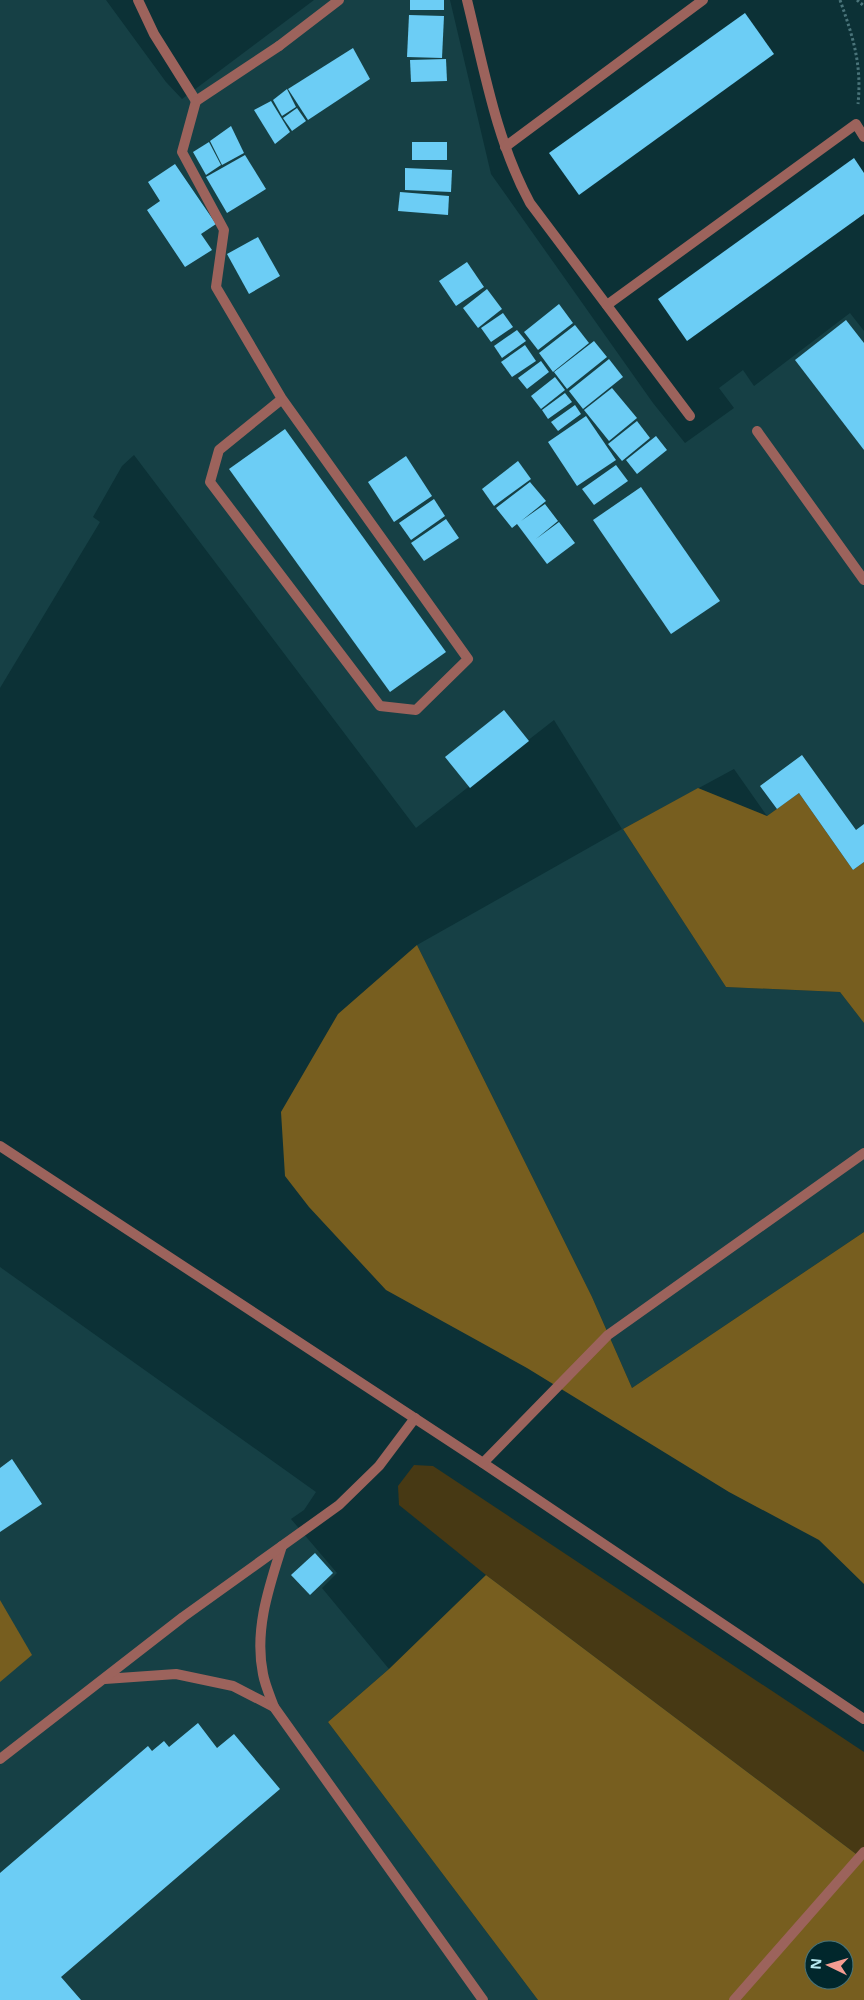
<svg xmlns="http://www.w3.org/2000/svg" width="864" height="2000" font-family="'Open Sans',sans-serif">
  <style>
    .built { fill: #164045 }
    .green { fill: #473914 }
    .forest { fill: #775e1f; fill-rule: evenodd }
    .building { fill: #6ccdf5 }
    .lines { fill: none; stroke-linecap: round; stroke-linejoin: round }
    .path { stroke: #4a747a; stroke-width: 3; stroke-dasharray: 2.5 2.5; stroke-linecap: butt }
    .service { stroke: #9c635c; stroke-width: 10 }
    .minor { stroke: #9c635c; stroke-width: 10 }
  </style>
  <rect width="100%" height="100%" fill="#0c3136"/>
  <!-- built -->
  <g class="built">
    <path d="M 0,0 L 106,0 L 166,82 L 182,99 L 314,0 L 450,0 L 491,174 L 653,403 L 685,443 L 734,408 L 719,388 L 743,370 L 754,386 L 850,313 L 864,331 L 864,862 L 853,870 L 799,793 L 767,816 L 734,769 L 623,829 L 726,987 L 840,992 L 864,1023 L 864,1232 L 632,1388 L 592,1297 L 417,945 L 622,829 L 554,720 L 416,828 L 134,455 L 122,466 L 93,517 L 100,522 L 0,688 Z"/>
    <path d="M 0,1267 L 316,1492 L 304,1510 L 291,1519 L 337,1573 L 322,1588 L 389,1669 L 328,1722 L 538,2000 L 0,2000 Z"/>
  </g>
  <!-- green -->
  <path class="green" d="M 414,1465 L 433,1466 L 864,1752 L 864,1860 L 486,1575 L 399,1505 L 398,1486 Z"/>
  <!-- forest -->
  <g class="forest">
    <path d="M 698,788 L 767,816 L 799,793 L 853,870 L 864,862 L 864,1023 L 840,992 L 726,987 L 623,829 Z"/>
    <path d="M 417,945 L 592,1297 L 632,1388 L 864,1232 L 864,1584 L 819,1540 L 729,1492 L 527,1368 L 386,1290 L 309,1207 L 285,1176 L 281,1112 L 338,1014 Z"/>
    <path d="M 486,1575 L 864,1860 L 864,2000 L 538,2000 L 328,1722 L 389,1669 ZM 814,1950 L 844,1950 L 844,1980 L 814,1980 Z"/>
    <path d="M 0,1600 L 32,1655 L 0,1682 Z"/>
  </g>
  <!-- building -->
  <g class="building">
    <rect x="410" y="0" width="34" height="10"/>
    <path d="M 745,13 L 774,54 L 579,195 L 549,153 Z"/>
    <path d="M 409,15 L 444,16 L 442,58 L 407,57 Z"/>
    <path d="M 353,48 L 370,79 L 308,120 L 288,89 Z"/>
    <path d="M 446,59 L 447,81 L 411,82 L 410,60 Z"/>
    <path d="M 287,89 L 296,107 L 282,116 L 273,100 Z"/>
    <path d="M 271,101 L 290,132 L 275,144 L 254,110 Z"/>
    <path d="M 297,108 L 306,121 L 292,131 L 283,118 Z"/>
    <path d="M 231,126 L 244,153 L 222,165 L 210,141 Z"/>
    <path d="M 209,142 L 221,165 L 206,175 L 193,152 Z"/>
    <rect x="412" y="142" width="35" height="18"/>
    <path d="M 245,155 L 266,189 L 227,213 L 206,177 Z"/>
    <path d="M 854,158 L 864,173 L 864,214 L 687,341 L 658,299 Z"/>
    <path d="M 175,164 L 216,224 L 201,234 L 212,250 L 185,267 L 147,210 L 160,201 L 148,182 Z"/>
    <path d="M 405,168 L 452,170 L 451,192 L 405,190 Z"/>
    <path d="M 400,192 L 449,196 L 448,215 L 398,211 Z"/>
    <path d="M 258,237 L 280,276 L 249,294 L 227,254 Z"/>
    <path d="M 467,262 L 484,287 L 456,306 L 439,281 Z"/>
    <path d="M 487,289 L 502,309 L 478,328 L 463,308 Z"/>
    <path d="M 559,304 L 573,323 L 538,350 L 524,332 Z"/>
    <path d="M 503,313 L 513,327 L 491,342 L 481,328 Z"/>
    <path d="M 846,320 L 864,343 L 864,450 L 795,360 Z"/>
    <path d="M 575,325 L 589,343 L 553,372 L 539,353 Z"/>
    <path d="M 517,330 L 526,341 L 502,358 L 494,346 Z"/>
    <path d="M 594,341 L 607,357 L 567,389 L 554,372 Z"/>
    <path d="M 525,345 L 536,361 L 512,377 L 501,362 Z"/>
    <path d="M 609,359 L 623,377 L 583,409 L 569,391 Z"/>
    <path d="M 541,361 L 549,372 L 527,389 L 518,378 Z"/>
    <path d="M 555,377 L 565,390 L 541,409 L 531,396 Z"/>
    <path d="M 612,388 L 637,418 L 609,441 L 584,410 Z"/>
    <path d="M 565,393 L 572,402 L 548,419 L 542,410 Z"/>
    <path d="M 575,405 L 581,414 L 558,431 L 551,422 Z"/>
    <path d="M 586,416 L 616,460 L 577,486 L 548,442 Z"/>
    <path d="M 637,421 L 650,438 L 622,461 L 608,444 Z"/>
    <path d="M 285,429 L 446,652 L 390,692 L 229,469 Z"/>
    <path d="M 656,436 L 667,450 L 637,474 L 626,460 Z"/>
    <path d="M 406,456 L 432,496 L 394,522 L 368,482 Z"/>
    <path d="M 518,461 L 531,479 L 494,506 L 482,489 Z"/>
    <path d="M 616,465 L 628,481 L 594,505 L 582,489 Z"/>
    <path d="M 530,482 L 546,501 L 521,521 L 545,504 L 558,521 L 536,539 L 559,522 L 575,543 L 547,564 L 517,524 L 512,528 L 496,508 Z"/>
    <path d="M 641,487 L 720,601 L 671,634 L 593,520 Z"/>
    <path d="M 434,499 L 445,516 L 411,540 L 399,523 Z"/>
    <path d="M 446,519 L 459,538 L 424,561 L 411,543 Z"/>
    <path d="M 504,710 L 529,741 L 470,788 L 445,757 Z"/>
    <path d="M 802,755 L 856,830 L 864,824 L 864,862 L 853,870 L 799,793 L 777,809 L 760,786 Z"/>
    <path d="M 12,1459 L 42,1504 L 0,1532 L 0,1468 Z"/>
    <path d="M 315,1553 L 333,1573 L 310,1595 L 291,1575 Z"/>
    <path d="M 198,1723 L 217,1748 L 234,1734 L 280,1789 L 61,1977 L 81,2000 L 0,2000 L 0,1873 L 148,1746 L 152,1751 L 164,1741 L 169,1747 Z"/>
  </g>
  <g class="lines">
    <!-- path -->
    <g class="path">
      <path d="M 840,0 C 853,37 862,64 858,104"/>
      <path d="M 857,0 L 864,6"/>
    </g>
    <!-- service -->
    <g class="service">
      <path d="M 138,0 L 154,34 L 196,101 L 279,46"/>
      <path d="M 467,0 C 484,69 496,140 530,203 L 690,416"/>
      <path d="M 196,101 L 182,152 L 224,230 L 216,287 L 282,399 L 468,659 L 416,710 L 380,706 L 210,482 L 219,450 L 282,399"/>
      <path d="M 505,147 L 703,0"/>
      <path d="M 607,305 L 856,124 L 864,137"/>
      <path d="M 757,431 L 864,580"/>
      <path d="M 0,1146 L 483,1463 L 864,1719"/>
      <path d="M 483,1463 L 608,1335 L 864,1153"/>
      <path d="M 105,1679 L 176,1674 L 233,1686 L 274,1707 L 483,2000"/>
      <path d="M 274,1707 C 270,1696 265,1685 263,1674 C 254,1630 269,1587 282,1546"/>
      <path d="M 0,1759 L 183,1617 L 339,1505 L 379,1466 L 415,1418"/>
      <path d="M 734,2000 L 864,1852"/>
    </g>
    <!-- minor -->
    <path class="minor" d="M 279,46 L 339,0"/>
  </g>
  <!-- north arrow -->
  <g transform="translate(829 1965) rotate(275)"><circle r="24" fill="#01272c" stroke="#49747a"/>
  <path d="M0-4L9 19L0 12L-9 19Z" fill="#f59c92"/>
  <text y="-8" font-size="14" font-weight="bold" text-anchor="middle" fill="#b6e8f0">N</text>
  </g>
</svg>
